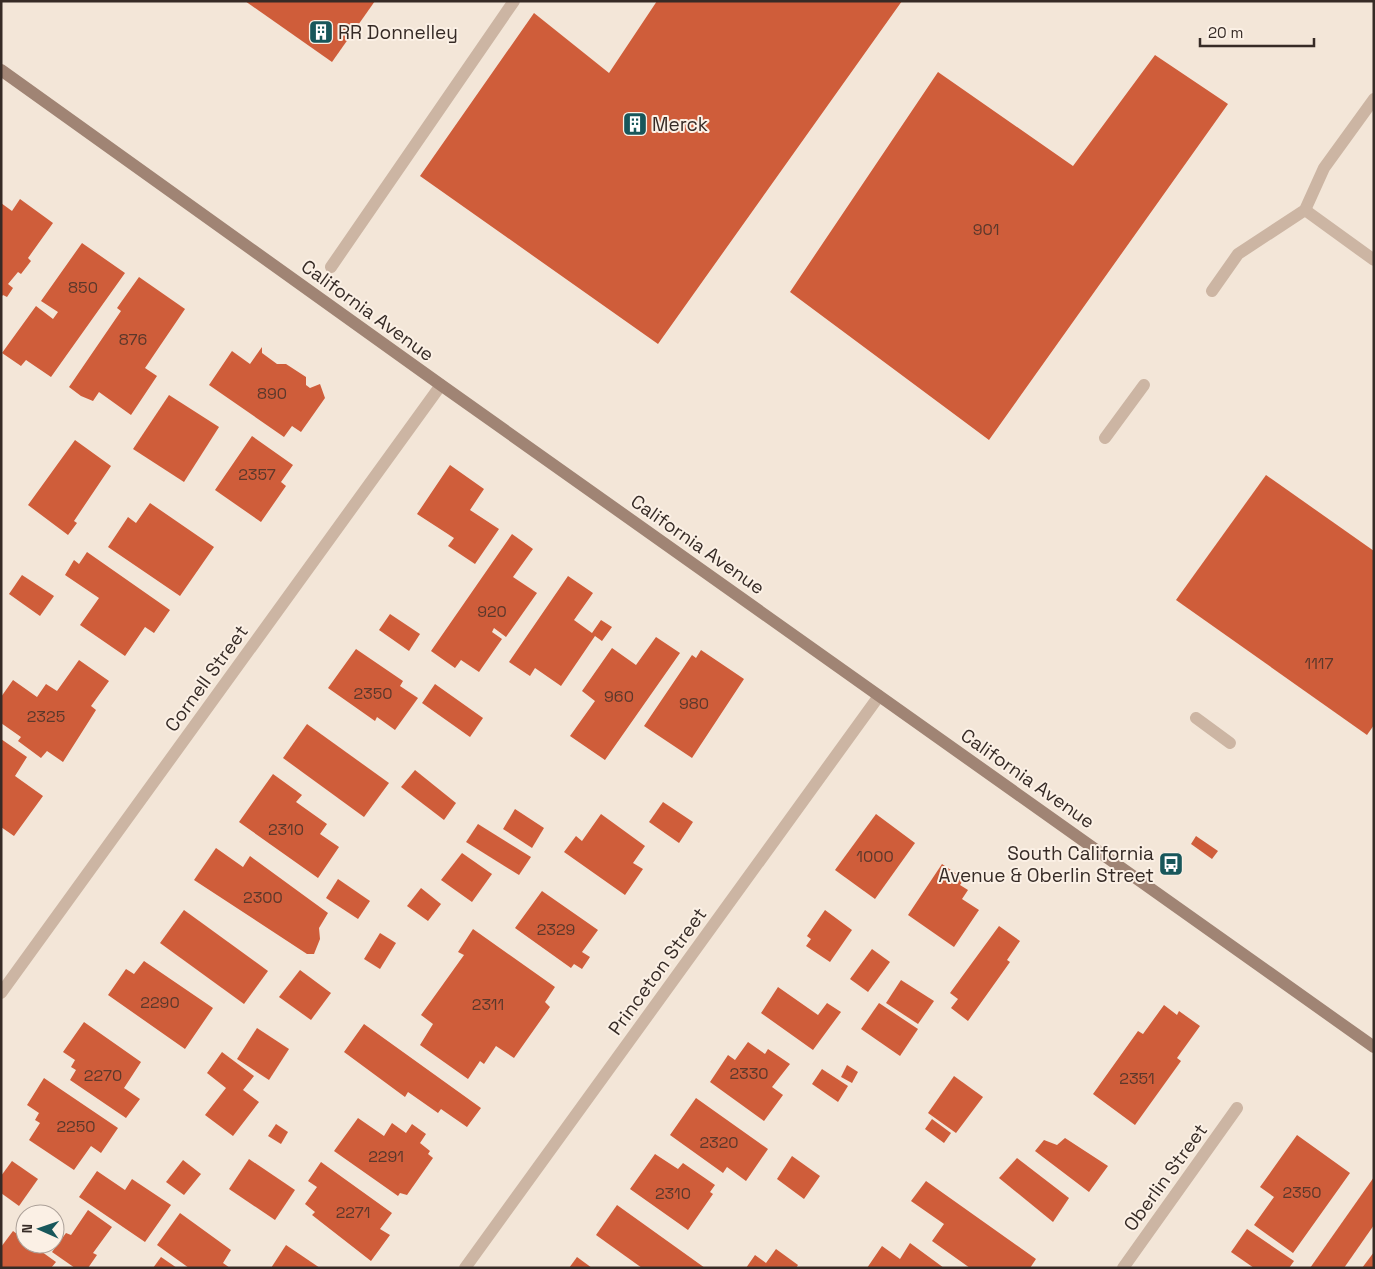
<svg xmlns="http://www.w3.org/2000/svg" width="1375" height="1269" font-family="'Space Grotesk',sans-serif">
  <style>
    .building { fill: #cf5d3a }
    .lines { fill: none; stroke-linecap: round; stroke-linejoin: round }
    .lane { stroke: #ccb5a3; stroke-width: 12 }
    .street { stroke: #ccb5a3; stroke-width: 12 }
    .secondary { stroke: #a08474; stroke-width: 12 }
    .labels { text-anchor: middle; stroke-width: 4; stroke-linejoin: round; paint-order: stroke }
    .number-label { font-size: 16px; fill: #5c382b }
    .poi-label { font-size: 19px; fill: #362b26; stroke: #fbf0e5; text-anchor: start }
    .street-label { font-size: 19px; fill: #362b26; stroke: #fbf0e5 }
  </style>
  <rect width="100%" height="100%" fill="#f3e6d8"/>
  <!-- building -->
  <g class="building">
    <path d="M 245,1 L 375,1 L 332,62 Z"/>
    <path d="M 657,1 L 902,1 L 658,344 L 420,176 L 534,13 L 609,73 Z"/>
    <path d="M 1155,55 L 1228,104 L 989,440 L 790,292 L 938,72 L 1073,166 Z"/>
    <path d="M 20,199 L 53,223 L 28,258 L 31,261 L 21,274 L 18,272 L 8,284 L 13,288 L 7,297 L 3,295 L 1,297 L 1,203 L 12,211 Z"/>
    <path d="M 82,243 L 125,273 L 51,377 L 26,360 L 21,366 L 2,353 L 36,306 L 53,319 L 58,312 L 41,301 Z"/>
    <path d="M 139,277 L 185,309 L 145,368 L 157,376 L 131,415 L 99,392 L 93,401 L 81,396 L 69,387 L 121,311 L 117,308 Z"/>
    <path d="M 262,347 L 262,353 L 277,364 L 286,364 L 306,377 L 306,385 L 310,388 L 320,384 L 325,398 L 301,432 L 292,426 L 284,437 L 209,385 L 232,351 L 250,364 Z"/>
    <path d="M 169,395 L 219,427 L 184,482 L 133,449 Z"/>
    <path d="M 252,436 L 293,465 L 281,482 L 286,486 L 261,522 L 215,490 Z"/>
    <path d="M 75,440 L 111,466 L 74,521 L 77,523 L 68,535 L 28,505 Z"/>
    <path d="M 450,465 L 484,489 L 470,510 L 499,529 L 475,564 L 448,546 L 454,538 L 417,514 Z"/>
    <path d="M 1266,475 L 1374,551 L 1374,725 L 1367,735 L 1176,600 Z"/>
    <path d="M 150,503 L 214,547 L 180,596 L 108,547 L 128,517 L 136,523 Z"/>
    <path d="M 512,534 L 533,549 L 513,577 L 537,593 L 506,637 L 494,628 L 492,632 L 502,639 L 479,672 L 461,660 L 455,668 L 431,651 Z"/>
    <path d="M 87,552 L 170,610 L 154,633 L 145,627 L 125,656 L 80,625 L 99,598 L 65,575 L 74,560 L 79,564 Z"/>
    <path d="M 22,575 L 54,596 L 40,616 L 9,594 Z"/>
    <path d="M 568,576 L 593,593 L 574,620 L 592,633 L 601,620 L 612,627 L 602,641 L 595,636 L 561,686 L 535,668 L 530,676 L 509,662 Z"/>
    <path d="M 390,614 L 420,634 L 409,651 L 379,630 Z"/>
    <path d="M 656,637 L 680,653 L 605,760 L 570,736 L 595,701 L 582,691 L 612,648 L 636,665 Z"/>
    <path d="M 356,649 L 403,681 L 400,686 L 418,698 L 395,730 L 377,717 L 375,721 L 328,688 Z"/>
    <path d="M 701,650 L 744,679 L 692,758 L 644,726 L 692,655 L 696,658 Z"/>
    <path d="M 79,660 L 109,681 L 91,706 L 96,710 L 63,762 L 47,751 L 41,758 L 18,741 L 21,737 L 1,723 L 1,697 L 13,680 L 37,697 L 46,684 L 57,691 Z"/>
    <path d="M 435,684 L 483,718 L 470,737 L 422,703 Z"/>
    <path d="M 307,724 L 389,783 L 364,817 L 283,758 Z"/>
    <path d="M 1,739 L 27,757 L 15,776 L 43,796 L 14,836 L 1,827 Z"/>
    <path d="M 415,770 L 456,803 L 444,820 L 401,787 Z"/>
    <path d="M 273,774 L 302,795 L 296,802 L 327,824 L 320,834 L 339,847 L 318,878 L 239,822 Z"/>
    <path d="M 663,802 L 693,822 L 679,843 L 649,822 Z"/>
    <path d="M 515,809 L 544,828 L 532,848 L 503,829 Z"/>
    <path d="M 601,814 L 645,846 L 633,863 L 643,869 L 625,895 L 564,852 L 576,836 L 582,841 Z"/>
    <path d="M 876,814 L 915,843 L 875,899 L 835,870 Z"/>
    <path d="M 478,824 L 531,857 L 519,875 L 466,842 Z"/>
    <path d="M 1196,836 L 1218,851 L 1212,859 L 1191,844 Z"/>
    <path d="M 216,848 L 243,867 L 250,856 L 328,913 L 319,928 L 320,939 L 314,954 L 307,954 L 194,880 Z"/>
    <path d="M 462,853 L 492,874 L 472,902 L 441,880 Z"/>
    <path d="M 942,864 L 964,879 L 960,885 L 968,890 L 962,899 L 979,910 L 954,947 L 908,915 Z"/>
    <path d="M 338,879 L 370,901 L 358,919 L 326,898 Z"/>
    <path d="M 421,888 L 441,904 L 428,921 L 407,906 Z"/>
    <path d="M 542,891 L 598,930 L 582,952 L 590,957 L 582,969 L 574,964 L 571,968 L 515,928 Z"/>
    <path d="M 184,910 L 268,971 L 244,1004 L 160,943 Z"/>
    <path d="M 825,910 L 852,930 L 830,962 L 806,946 L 811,939 L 807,936 Z"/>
    <path d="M 999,926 L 1020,941 L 1007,960 L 1010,962 L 968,1021 L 951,1008 L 958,999 L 950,993 Z"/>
    <path d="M 473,929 L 555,987 L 545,1002 L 550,1007 L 514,1058 L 496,1046 L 484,1064 L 480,1061 L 468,1079 L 420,1045 L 433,1024 L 421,1015 L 464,955 L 458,952 Z"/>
    <path d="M 380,933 L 396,943 L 380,969 L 364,959 Z"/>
    <path d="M 872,949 L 890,962 L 868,992 L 850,979 Z"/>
    <path d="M 144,961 L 213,1008 L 185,1049 L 108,995 L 126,969 L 134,974 Z"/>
    <path d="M 300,970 L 331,993 L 311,1020 L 279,997 Z"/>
    <path d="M 901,980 L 934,1001 L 918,1024 L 886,1003 Z"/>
    <path d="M 778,987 L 818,1015 L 827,1003 L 841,1012 L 813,1050 L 761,1013 Z"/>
    <path d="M 879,1003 L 918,1029 L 900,1056 L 861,1029 Z"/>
    <path d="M 1164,1005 L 1177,1015 L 1179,1011 L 1200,1026 L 1177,1058 L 1181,1061 L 1135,1125 L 1093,1094 L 1138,1031 L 1143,1034 Z"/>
    <path d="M 84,1022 L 141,1062 L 124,1088 L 140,1099 L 126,1118 L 70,1080 L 76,1070 L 71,1067 L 75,1060 L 63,1052 Z"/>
    <path d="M 364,1024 L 481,1108 L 467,1127 L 441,1109 L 438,1113 L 408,1092 L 405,1097 L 344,1052 Z"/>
    <path d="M 257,1028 L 289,1049 L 269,1080 L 237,1059 Z"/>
    <path d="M 748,1042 L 765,1054 L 768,1049 L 790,1064 L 772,1087 L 783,1095 L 764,1121 L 710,1082 L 728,1055 L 735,1060 Z"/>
    <path d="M 222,1052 L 254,1076 L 243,1090 L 259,1102 L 233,1136 L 205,1115 L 226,1088 L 207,1073 Z"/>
    <path d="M 847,1065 L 858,1072 L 852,1083 L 841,1077 Z"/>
    <path d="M 822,1069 L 848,1086 L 838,1102 L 812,1084 Z"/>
    <path d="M 954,1076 L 983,1097 L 956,1133 L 928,1113 Z"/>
    <path d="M 44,1078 L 118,1128 L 101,1153 L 91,1146 L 74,1170 L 29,1140 L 40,1123 L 35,1120 L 39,1113 L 27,1105 Z"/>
    <path d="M 696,1098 L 768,1149 L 746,1181 L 727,1167 L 723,1173 L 670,1135 Z"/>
    <path d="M 358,1118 L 384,1136 L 392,1123 L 406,1133 L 412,1124 L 426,1134 L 420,1143 L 430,1151 L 428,1154 L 433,1158 L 407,1195 L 400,1193 L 398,1196 L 334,1151 Z"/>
    <path d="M 932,1119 L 951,1133 L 944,1143 L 925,1129 Z"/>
    <path d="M 276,1124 L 288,1132 L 281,1144 L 268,1136 Z"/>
    <path d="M 1297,1135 L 1350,1173 L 1293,1253 L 1254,1225 L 1274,1197 L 1260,1187 Z"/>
    <path d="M 1065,1138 L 1108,1166 L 1089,1192 L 1035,1151 L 1044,1140 L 1057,1145 Z"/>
    <path d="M 655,1154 L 678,1169 L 683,1163 L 715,1185 L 710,1192 L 713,1194 L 688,1230 L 630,1189 Z"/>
    <path d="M 792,1156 L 820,1176 L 804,1199 L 777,1179 Z"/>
    <path d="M 1017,1158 L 1069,1198 L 1053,1222 L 999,1178 Z"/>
    <path d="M 249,1159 L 295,1190 L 275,1220 L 229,1189 Z"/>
    <path d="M 183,1160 L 201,1174 L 184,1195 L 166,1182 Z"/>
    <path d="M 12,1161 L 38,1179 L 19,1206 L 1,1193 L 1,1176 Z"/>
    <path d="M 321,1162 L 392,1213 L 380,1229 L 390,1235 L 371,1261 L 312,1215 L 315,1212 L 305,1204 L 317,1187 L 308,1181 Z"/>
    <path d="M 97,1171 L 125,1190 L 132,1179 L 171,1205 L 145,1242 L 79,1197 Z"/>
    <path d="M 1374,1177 L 1374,1225 L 1344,1268 L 1310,1268 Z"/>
    <path d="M 926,1181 L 1036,1259 L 1030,1268 L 970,1268 L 932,1241 L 944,1224 L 911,1201 Z"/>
    <path d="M 617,1205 L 705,1268 L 642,1268 L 596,1235 Z"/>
    <path d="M 88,1210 L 112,1227 L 93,1253 L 97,1255 L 88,1268 L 75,1268 L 52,1252 L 66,1233 L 71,1235 Z"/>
    <path d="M 180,1213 L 231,1250 L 223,1263 L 230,1268 L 189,1268 L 157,1245 Z"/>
    <path d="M 1247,1229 L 1294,1261 L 1289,1268 L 1254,1268 L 1231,1252 Z"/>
    <path d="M 13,1231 L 25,1240 L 25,1244 L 31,1244 L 56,1262 L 51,1268 L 1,1268 L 1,1247 Z"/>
    <path d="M 910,1243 L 944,1268 L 867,1268 L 882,1246 L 900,1259 Z"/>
    <path d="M 286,1245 L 320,1268 L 271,1268 Z"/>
    <path d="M 776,1249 L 798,1265 L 796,1268 L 746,1268 L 755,1255 L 766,1263 Z"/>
    <path d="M 1374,1252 L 1374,1268 L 1362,1268 Z"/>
    <path d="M 161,1257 L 177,1268 L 153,1268 Z"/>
    <path d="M 577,1257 L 592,1268 L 569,1268 Z"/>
  </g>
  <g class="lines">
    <!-- lane -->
    <g class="lane">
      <path d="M 1305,210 L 1374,260"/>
      <path d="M 331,267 L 514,1"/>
      <path d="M 1212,291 L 1238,254 L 1305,210 L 1324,168 L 1374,99"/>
      <path d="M 1105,438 L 1144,385"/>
      <path d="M 1196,718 L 1230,743"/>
    </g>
    <!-- street -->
    <g class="street">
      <path d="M 1,993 L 441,385"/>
      <path d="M 465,1268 L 879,696"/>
      <path d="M 1123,1268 L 1237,1108"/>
    </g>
    <!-- secondary -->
    <path class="secondary" d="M 1,70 L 441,385 L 1374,1047"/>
  </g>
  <!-- icons -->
  <defs>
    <symbol id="building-square" viewBox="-11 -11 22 22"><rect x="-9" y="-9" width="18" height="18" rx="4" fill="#18575b" stroke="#fbf0e5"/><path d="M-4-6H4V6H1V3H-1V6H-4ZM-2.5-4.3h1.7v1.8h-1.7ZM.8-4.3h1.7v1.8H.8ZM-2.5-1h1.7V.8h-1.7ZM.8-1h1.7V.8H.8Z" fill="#fff"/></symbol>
    <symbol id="bus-square" viewBox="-11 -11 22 22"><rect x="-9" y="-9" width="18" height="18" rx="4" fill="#18575b" stroke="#fbf0e5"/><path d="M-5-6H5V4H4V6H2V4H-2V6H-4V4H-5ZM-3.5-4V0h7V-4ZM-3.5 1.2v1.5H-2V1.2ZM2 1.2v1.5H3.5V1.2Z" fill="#fff"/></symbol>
  </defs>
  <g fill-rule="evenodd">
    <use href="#building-square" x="307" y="18" width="28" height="28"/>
    <use href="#building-square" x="621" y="110" width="28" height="28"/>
    <use href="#bus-square" x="1157" y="850" width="28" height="28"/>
  </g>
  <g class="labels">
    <!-- number labels -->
    <g class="number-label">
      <text x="986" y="235">901</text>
      <text x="83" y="293">850</text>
      <text x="133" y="345">876</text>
      <text x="272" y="399">890</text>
      <text x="257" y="480">2357</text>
      <text x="492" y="617">920</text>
      <text x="1319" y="669">1117</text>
      <text x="373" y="699">2350</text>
      <text x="619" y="702">960</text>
      <text x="694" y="709">980</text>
      <text x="46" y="722">2325</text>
      <text x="286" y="835">2310</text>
      <text x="875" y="862">1000</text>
      <text x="263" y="903">2300</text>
      <text x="556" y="935">2329</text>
      <text x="160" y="1008">2290</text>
      <text x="488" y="1010">2311</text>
      <text x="749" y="1079">2330</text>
      <text x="103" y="1081">2270</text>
      <text x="1137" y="1084">2351</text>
      <text x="76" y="1132">2250</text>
      <text x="719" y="1148">2320</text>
      <text x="386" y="1162">2291</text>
      <text x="1302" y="1198">2350</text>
      <text x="673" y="1199">2310</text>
      <text x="353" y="1218">2271</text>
    </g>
    <!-- poi labels -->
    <g class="poi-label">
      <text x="338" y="39">RR Donnelley</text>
      <text x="652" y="131">Merck</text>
      <text x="1154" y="860" text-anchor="end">South California<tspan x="1154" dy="22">Avenue &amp; Oberlin Street</tspan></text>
    </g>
    <!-- street labels -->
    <g class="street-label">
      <text transform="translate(368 310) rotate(36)" y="7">California Avenue</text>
      <text transform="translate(698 544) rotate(35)" y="7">California Avenue</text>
      <text transform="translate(206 678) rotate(-54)" y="7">Cornell Street</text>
      <text transform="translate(1028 778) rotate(35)" y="7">California Avenue</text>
      <text transform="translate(657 971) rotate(-54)" y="7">Princeton Street</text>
      <text transform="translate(1165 1177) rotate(-54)" y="7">Oberlin Street</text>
    </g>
  </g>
  <!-- border -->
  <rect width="1375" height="1269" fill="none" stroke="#362b26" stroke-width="5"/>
  <!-- north arrow -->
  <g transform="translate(40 1229) rotate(272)"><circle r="24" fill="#fbf0e5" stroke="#aca199"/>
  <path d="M0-4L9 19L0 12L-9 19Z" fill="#18575b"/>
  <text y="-8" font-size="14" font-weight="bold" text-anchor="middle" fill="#362b26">N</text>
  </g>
  <!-- scale -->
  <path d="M1200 38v8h114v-8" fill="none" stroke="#362b26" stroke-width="2.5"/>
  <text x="1208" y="38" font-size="15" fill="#362b26" stroke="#fbf0e5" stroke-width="4" paint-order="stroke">20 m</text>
</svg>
